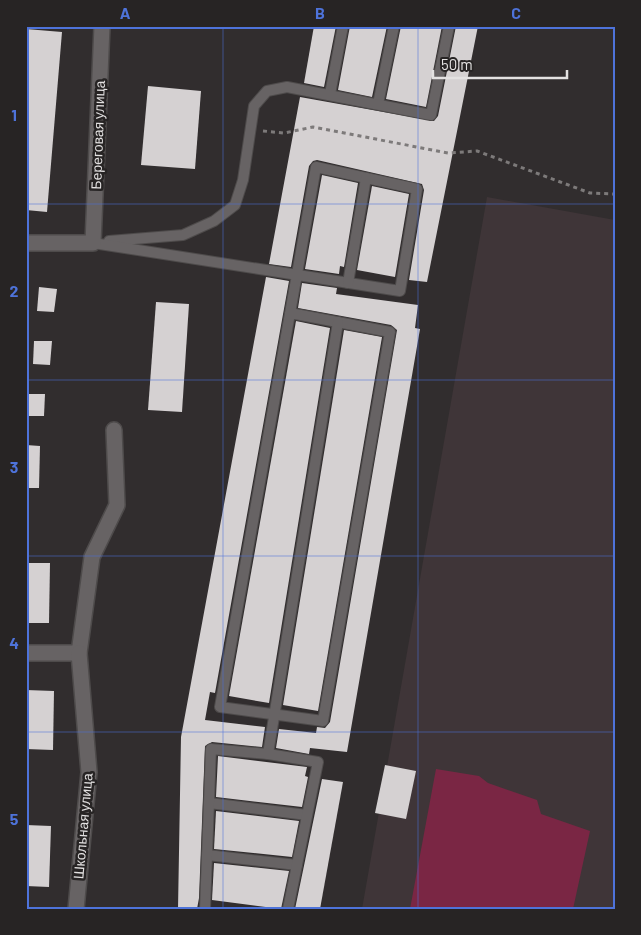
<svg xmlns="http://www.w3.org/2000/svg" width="641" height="935" font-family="Barlow,sans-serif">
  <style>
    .built { fill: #3f3538 }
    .green { fill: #7a2644 }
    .building { fill: #d5d1d2 }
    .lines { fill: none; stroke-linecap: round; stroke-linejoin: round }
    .service-casing { stroke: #4e4b4b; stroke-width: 12 }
    .minor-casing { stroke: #4e4b4b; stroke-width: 18 }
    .path { stroke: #7d7a7a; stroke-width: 3; stroke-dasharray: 4 4; stroke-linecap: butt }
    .service { stroke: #676364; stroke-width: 10 }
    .minor { stroke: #676364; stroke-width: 15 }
    .grid { fill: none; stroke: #4e73da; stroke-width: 1; stroke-opacity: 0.55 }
    .labels { text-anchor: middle; stroke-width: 5; stroke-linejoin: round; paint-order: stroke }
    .street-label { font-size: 14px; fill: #e3e1e1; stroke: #272424 }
    .neatline { fill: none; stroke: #4e73da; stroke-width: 2 }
    .grid-label { font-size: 16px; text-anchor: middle; font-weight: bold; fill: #4e73da }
  </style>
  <rect width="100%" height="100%" fill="#312d2e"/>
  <!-- built -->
  <path class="built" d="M 487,197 L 615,220 L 615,909 L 362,909 Z"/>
  <!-- green -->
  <path class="green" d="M 436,769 L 479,776 L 488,783 L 537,800 L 541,814 L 590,831 L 573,909 L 410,909 Z"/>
  <!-- building -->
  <g class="building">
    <path d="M 314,26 L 336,26 L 324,87 L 304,83 Z"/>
    <path d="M 350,26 L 387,26 L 372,97 L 338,90 Z"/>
    <path d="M 401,26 L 442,26 L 426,107 L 386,99 Z"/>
    <path d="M 456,26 L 478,26 L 427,282 L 409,280 L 424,190 L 422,184 L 317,160 L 313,161 L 309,166 L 291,267 L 269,264 L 300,97 L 434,121 L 438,116 Z"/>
    <path d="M 26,29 L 62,32 L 47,212 L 26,210 Z"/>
    <path d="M 148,86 L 201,91 L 195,169 L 141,165 Z"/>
    <path d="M 322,175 L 358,183 L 344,267 L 340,266 L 339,274 L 305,269 Z"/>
    <path d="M 372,186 L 409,194 L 395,277 L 357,270 Z"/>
    <path d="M 266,277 L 289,281 L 215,693 L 210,692 L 205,720 L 265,727 L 262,747 L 212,742 L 205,746 L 199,898 L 197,909 L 178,909 L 181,737 Z"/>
    <path d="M 302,283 L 337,288 L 336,294 L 418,305 L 415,328 L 420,329 L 347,752 L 310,748 L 309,754 L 276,748 L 279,729 L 316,733 L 317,727 L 325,728 L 330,722 L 397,330 L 391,325 L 298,308 Z"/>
    <path d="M 39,287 L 57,289 L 54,312 L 37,311 Z"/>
    <path d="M 156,302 L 189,304 L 182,412 L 148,410 Z"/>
    <path d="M 296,321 L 330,328 L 269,703 L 229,696 Z"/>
    <path d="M 344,330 L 382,337 L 318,711 L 283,705 Z"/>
    <path d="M 34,341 L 52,341 L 50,365 L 33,364 Z"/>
    <path d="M 29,394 L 45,394 L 44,416 L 28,416 Z"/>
    <path d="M 26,445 L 40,446 L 39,488 L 26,488 Z"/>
    <path d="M 26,563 L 50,563 L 49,623 L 26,623 Z"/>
    <path d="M 26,690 L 54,691 L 53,750 L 26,749 Z"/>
    <path d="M 218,756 L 307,767 L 305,776 L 308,777 L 302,807 L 216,797 Z"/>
    <path d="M 385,765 L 416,771 L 406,819 L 375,813 Z"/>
    <path d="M 322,779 L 343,782 L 320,909 L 295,909 Z"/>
    <path d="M 216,811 L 299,821 L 292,857 L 214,849 Z"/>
    <path d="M 26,825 L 51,826 L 49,887 L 26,886 Z"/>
    <path d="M 214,863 L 289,871 L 281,909 L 212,900 Z"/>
  </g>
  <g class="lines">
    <defs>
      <g id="service">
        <path d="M 330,94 L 343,26"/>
        <path d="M 378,104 L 394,26"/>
        <path d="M 109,241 L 183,235 L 214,221 L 235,205 L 243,180 L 254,106 L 267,91 L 287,87 L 431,115 L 449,26"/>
        <path d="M 93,243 L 400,291 L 417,189 L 316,167 L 220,707 L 323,721 L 390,332 L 290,313"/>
        <path d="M 348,283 L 366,178"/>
        <path d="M 268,754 L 338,322"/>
        <path d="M 209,803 L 307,815"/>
        <path d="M 207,855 L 297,865"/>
        <path d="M 205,909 L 211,749 L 268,754 L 318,762 L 288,909"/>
      </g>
      <g id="minor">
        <path d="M 26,243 L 93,243 L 102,26"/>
        <path d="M 26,653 L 79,653 L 92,557 L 117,505 L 114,430"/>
        <path d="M 76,909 L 89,772 L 79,653"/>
      </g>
    </defs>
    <!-- service casing -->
    <use href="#service" class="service-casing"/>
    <!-- minor casing -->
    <use href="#minor" class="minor-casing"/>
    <!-- path -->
    <path class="path" d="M 263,131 L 284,133 L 313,127 L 448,153 L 477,151 L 590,193 L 615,194"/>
    <!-- service -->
    <use href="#service" class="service"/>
    <!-- minor -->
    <use href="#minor" class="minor"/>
  </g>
  <!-- grid -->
  <path class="grid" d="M 223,26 L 223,909M 418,26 L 418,909M 26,204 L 615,204M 26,380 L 615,380M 26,556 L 615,556M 26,732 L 615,732"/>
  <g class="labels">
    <!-- street labels -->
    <g class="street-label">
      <text transform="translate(98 135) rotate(-88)" y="5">Береговая улица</text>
      <text transform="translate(83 826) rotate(-85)" y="5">Школьная улица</text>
    </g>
  </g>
  <!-- border -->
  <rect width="641" height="935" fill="none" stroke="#272424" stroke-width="55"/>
  <!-- scale -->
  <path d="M433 70v8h134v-8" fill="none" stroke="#e3e1e1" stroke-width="2.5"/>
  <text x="441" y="70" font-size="15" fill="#e3e1e1" stroke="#272424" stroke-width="4" paint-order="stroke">50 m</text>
  <rect x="28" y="28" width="586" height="880" class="neatline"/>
  <g class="grid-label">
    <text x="125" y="19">A</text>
    <text x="320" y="19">B</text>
    <text x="516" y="19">C</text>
    <text x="14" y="121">1</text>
    <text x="14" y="297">2</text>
    <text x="14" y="473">3</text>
    <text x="14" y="649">4</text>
    <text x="14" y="825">5</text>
  </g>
</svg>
